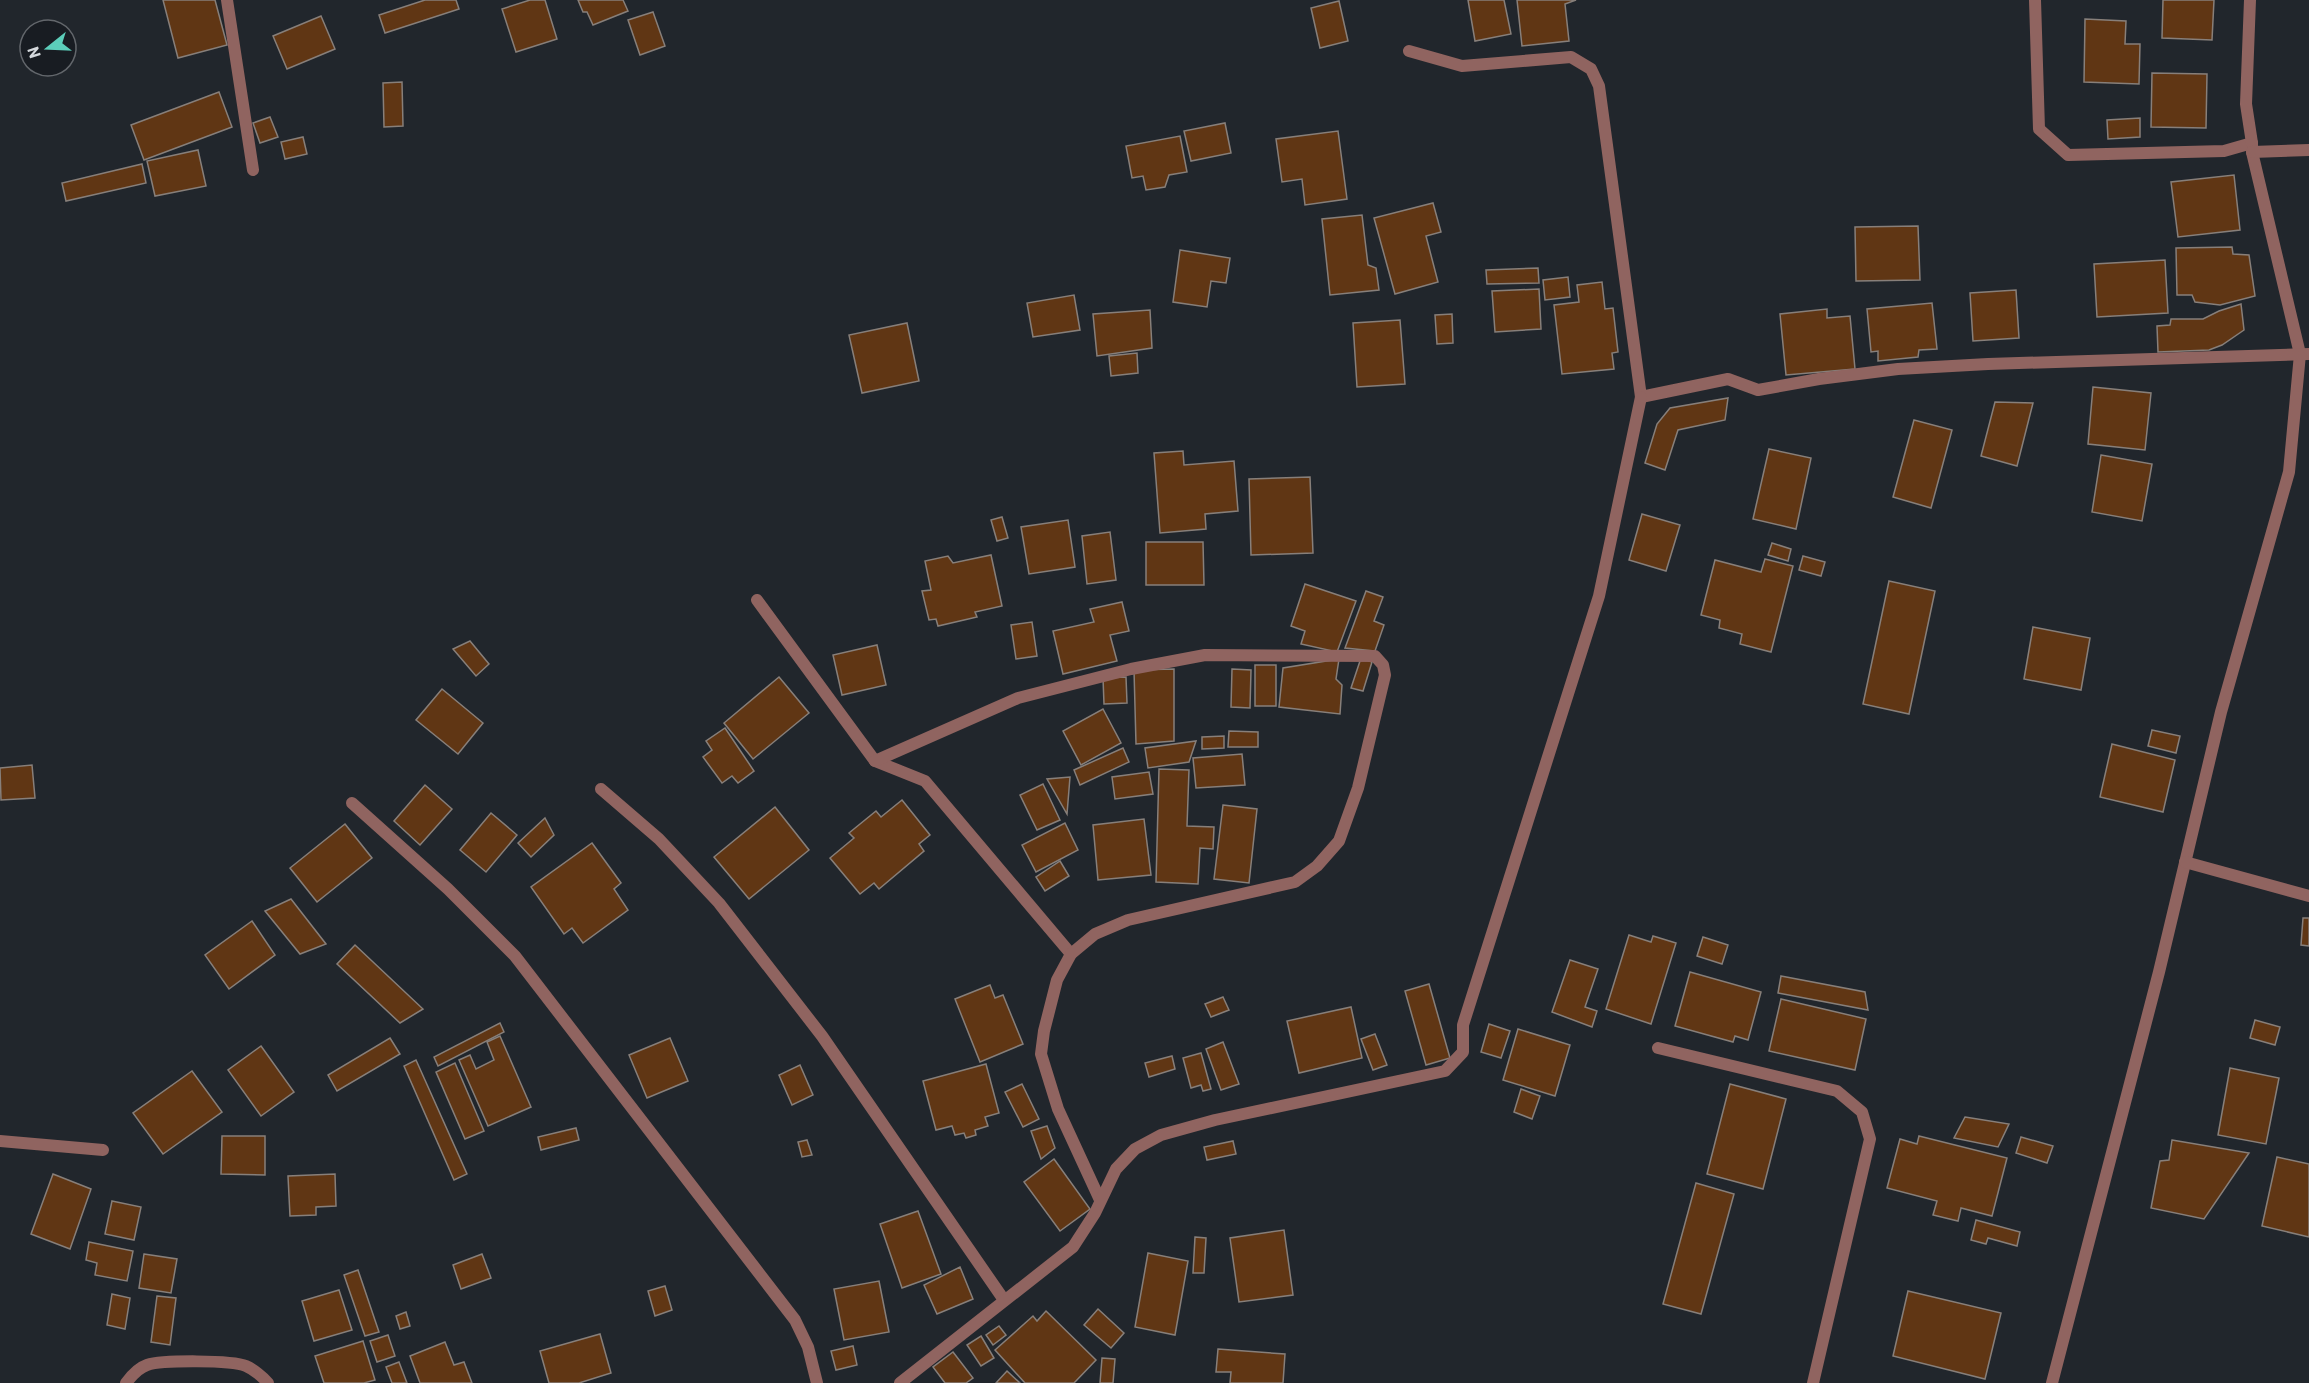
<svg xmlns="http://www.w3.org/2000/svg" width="2309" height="1383" font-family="Barlow,sans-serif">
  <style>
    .building { fill: #603614; stroke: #877f7a; stroke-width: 1.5 }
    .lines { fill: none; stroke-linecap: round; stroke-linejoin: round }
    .street { stroke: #906460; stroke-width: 12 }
  </style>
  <rect width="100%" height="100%" fill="#21262c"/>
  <!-- building -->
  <g class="building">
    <path d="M 163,0 L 215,0 L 227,45 L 178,58 Z"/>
    <path d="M 425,0 L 456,0 L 459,9 L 385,33 L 379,15 Z"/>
    <path d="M 530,0 L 545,0 L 557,39 L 516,52 L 502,9 Z"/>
    <path d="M 578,0 L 623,0 L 628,11 L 593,25 L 587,12 L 583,12 Z"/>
    <path d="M 1468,0 L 1504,0 L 1511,34 L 1475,41 Z"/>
    <path d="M 1517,0 L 1576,0 L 1565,4 L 1569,41 L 1522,46 Z"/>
    <path d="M 2163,0 L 2214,0 L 2212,40 L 2162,38 Z"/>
    <path d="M 1339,1 L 1348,41 L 1320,48 L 1311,8 Z"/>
    <path d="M 653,12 L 665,46 L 640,55 L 628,20 Z"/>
    <path d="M 321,16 L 335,49 L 287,69 L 273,36 Z"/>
    <path d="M 2085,19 L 2126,21 L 2125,44 L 2140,44 L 2139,84 L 2084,82 Z"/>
    <path d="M 2152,73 L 2207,74 L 2206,128 L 2151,127 Z"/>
    <path d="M 402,82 L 403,126 L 384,127 L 383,83 Z"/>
    <path d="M 219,92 L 232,127 L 144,160 L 131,125 Z"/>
    <path d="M 270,117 L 278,137 L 260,143 L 253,123 Z"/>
    <path d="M 2140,118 L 2140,137 L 2108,139 L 2107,120 Z"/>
    <path d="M 1225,123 L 1231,153 L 1191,161 L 1184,131 Z"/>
    <path d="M 1338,131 L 1347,199 L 1305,205 L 1302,179 L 1282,182 L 1276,139 Z"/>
    <path d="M 1180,136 L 1187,172 L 1169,175 L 1165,187 L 1146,190 L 1143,176 L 1132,178 L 1126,146 Z"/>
    <path d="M 303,137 L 307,154 L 285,159 L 281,142 Z"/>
    <path d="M 198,150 L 206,186 L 155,196 L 147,161 Z"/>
    <path d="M 142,164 L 146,183 L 66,201 L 62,183 Z"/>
    <path d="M 2234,175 L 2240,230 L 2178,237 L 2171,182 Z"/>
    <path d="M 1433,203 L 1441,232 L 1426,236 L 1438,282 L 1395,294 L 1374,218 Z"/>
    <path d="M 1362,215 L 1368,265 L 1376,268 L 1379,290 L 1330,295 L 1322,219 Z"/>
    <path d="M 1918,226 L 1920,280 L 1856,281 L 1855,227 Z"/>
    <path d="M 2232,247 L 2233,254 L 2249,255 L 2255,296 L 2220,305 L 2195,302 L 2192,295 L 2177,295 L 2176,248 Z"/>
    <path d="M 1180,250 L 1230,258 L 1226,283 L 1211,281 L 1207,307 L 1173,302 Z"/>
    <path d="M 2165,260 L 2168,313 L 2097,317 L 2094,264 Z"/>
    <path d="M 1538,268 L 1539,283 L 1487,284 L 1486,270 Z"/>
    <path d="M 1568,277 L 1570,297 L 1545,300 L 1543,280 Z"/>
    <path d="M 1602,282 L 1605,309 L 1613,308 L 1618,352 L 1612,353 L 1614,369 L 1562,374 L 1554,305 L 1579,302 L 1577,285 Z"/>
    <path d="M 1539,289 L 1541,329 L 1495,332 L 1492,291 Z"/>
    <path d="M 2016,290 L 2019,338 L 1973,341 L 1970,293 Z"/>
    <path d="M 1074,295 L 1080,330 L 1033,337 L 1027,303 Z"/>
    <path d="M 1932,303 L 1937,349 L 1919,350 L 1918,357 L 1878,361 L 1878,351 L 1871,352 L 1867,309 Z"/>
    <path d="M 2241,304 L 2244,330 L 2222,345 L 2209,350 L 2158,352 L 2157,326 L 2170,325 L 2171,319 L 2203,319 L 2219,311 Z"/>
    <path d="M 1827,309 L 1827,318 L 1850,316 L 1855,369 L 1786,375 L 1780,314 Z"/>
    <path d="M 1150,310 L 1152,348 L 1097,356 L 1093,314 Z"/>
    <path d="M 1452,314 L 1453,343 L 1437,344 L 1435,315 Z"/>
    <path d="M 1400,320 L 1405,384 L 1357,387 L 1353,323 Z"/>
    <path d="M 907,323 L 919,381 L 862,393 L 849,335 Z"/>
    <path d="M 1137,353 L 1138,373 L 1111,376 L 1109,356 Z"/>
    <path d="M 2093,387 L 2151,393 L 2145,450 L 2088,444 Z"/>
    <path d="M 1728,398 L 1725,420 L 1678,430 L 1665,470 L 1645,463 L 1657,424 L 1670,408 Z"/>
    <path d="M 1995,402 L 2033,403 L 2017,466 L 1981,456 Z"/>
    <path d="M 1914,420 L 1952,430 L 1931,508 L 1893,497 Z"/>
    <path d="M 1769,449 L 1811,458 L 1796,529 L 1753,519 Z"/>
    <path d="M 1183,451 L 1184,465 L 1234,461 L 1238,511 L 1205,514 L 1206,529 L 1160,533 L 1154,453 Z"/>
    <path d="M 2101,455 L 2152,464 L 2142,521 L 2092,512 Z"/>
    <path d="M 1310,477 L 1313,553 L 1251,555 L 1249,479 Z"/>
    <path d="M 1642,514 L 1680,525 L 1666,571 L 1629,560 Z"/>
    <path d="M 1002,517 L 1008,538 L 997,541 L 991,520 Z"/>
    <path d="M 1068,520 L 1075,567 L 1029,574 L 1021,527 Z"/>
    <path d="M 1110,532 L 1116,580 L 1087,584 L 1082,536 Z"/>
    <path d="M 1146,542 L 1203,542 L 1204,585 L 1146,585 Z"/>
    <path d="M 1772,543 L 1791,549 L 1788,561 L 1768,555 Z"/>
    <path d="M 991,555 L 1002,606 L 975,612 L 977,617 L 938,626 L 936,619 L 929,620 L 922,591 L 931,590 L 925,561 L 948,556 L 953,563 Z"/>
    <path d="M 1803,556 L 1825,562 L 1821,576 L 1799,570 Z"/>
    <path d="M 1765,559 L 1793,566 L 1771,652 L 1740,644 L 1742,634 L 1719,628 L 1720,620 L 1701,615 L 1715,560 L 1761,572 Z"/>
    <path d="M 1889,581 L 1935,591 L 1909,714 L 1863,704 Z"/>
    <path d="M 1305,584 L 1356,601 L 1337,652 L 1301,644 L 1305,631 L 1291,626 Z"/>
    <path d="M 1366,591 L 1383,597 L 1374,621 L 1384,625 L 1375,651 L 1345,648 Z"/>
    <path d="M 1122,602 L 1129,631 L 1110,635 L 1117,661 L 1063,674 L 1053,631 L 1094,622 L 1090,609 Z"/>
    <path d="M 1032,622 L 1037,656 L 1016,659 L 1011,625 Z"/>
    <path d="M 2033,627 L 2090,638 L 2081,690 L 2024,679 Z"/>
    <path d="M 470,641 L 489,664 L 476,676 L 453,649 Z"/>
    <path d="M 877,645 L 886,685 L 842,695 L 833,655 Z"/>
    <path d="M 1361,658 L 1372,662 L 1363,691 L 1351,688 Z"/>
    <path d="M 1339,659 L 1336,679 L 1342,685 L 1340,714 L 1279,707 L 1283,668 Z"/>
    <rect x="1255" y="665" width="21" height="41"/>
    <path d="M 1174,669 L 1174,741 L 1136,744 L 1134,670 Z"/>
    <path d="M 1232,669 L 1251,670 L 1250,708 L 1231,707 Z"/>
    <path d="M 779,677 L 809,713 L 753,759 L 724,723 Z"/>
    <path d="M 1126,677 L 1127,703 L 1104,704 L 1103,678 Z"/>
    <path d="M 442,689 L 483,723 L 458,754 L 416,720 Z"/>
    <path d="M 1103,709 L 1121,743 L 1081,765 L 1063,731 Z"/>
    <path d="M 725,728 L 754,771 L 738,783 L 732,776 L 722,783 L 703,757 L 712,750 L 706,741 Z"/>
    <path d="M 2152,730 L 2180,736 L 2176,753 L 2148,746 Z"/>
    <path d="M 1229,731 L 1258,732 L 1258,747 L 1228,747 Z"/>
    <path d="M 1224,736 L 1224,748 L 1202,749 L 1202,737 Z"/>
    <path d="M 1196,741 L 1189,762 L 1148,768 L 1145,748 Z"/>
    <path d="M 2112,744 L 2175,760 L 2163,812 L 2100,797 Z"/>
    <path d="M 1123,748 L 1129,762 L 1080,785 L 1074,770 Z"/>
    <path d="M 1242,754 L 1245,785 L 1196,788 L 1193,758 Z"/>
    <path d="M 32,765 L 35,798 L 1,800 L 0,768 Z"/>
    <path d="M 1159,769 L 1189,770 L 1187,826 L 1214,827 L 1213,849 L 1200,848 L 1198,884 L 1156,882 Z"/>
    <path d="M 1149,772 L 1153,794 L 1115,799 L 1112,777 Z"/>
    <path d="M 1070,777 L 1067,814 L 1047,779 Z"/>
    <path d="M 1043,784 L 1060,820 L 1037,830 L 1020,795 Z"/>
    <path d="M 425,785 L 452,809 L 420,845 L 394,821 Z"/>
    <path d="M 902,800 L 930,835 L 919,844 L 924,851 L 879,889 L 874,883 L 860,894 L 830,858 L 854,838 L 849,833 L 876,811 L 881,817 Z"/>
    <path d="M 1223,805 L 1257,809 L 1249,883 L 1214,879 Z"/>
    <path d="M 775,807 L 809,850 L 749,899 L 714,857 Z"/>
    <path d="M 491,813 L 517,835 L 486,872 L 460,850 Z"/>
    <path d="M 545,818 L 554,835 L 531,857 L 518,843 Z"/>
    <path d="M 1144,819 L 1151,875 L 1098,880 L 1093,825 Z"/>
    <path d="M 1065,823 L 1078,850 L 1036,872 L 1022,845 Z"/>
    <path d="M 345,824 L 372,858 L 317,902 L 290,868 Z"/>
    <path d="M 592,843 L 621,883 L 614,889 L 628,910 L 583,943 L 572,928 L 564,934 L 531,887 Z"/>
    <path d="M 1060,861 L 1069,876 L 1045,891 L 1036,877 Z"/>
    <path d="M 291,899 L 326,944 L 300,954 L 265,911 Z"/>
    <path d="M 2303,918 L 2309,918 L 2309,946 L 2301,945 Z"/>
    <path d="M 252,921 L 275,955 L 229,989 L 205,955 Z"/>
    <path d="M 1629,935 L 1651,942 L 1653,936 L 1676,943 L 1651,1024 L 1606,1009 Z"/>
    <path d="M 1703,937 L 1728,945 L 1722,964 L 1697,956 Z"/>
    <path d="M 355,945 L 423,1009 L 400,1023 L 337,964 Z"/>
    <path d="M 1570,960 L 1598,969 L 1585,1007 L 1597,1011 L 1592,1027 L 1552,1012 Z"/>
    <path d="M 1690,972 L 1761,992 L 1748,1040 L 1735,1036 L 1733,1042 L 1675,1026 Z"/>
    <path d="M 1781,976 L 1865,992 L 1868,1010 L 1778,993 Z"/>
    <path d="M 1429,984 L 1450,1058 L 1426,1065 L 1405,991 Z"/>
    <path d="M 990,985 L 995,998 L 1003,995 L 1023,1044 L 980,1062 L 955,999 Z"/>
    <path d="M 1223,997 L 1229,1010 L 1211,1017 L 1205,1004 Z"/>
    <path d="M 1781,999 L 1866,1019 L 1855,1070 L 1769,1051 Z"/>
    <path d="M 1351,1007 L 1362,1058 L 1299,1073 L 1287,1021 Z"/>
    <path d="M 2255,1020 L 2280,1027 L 2275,1045 L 2250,1038 Z"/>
    <path d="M 500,1023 L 504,1032 L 438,1066 L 434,1057 Z"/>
    <path d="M 1489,1024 L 1510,1031 L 1501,1058 L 1481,1052 Z"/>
    <path d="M 1518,1029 L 1570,1045 L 1555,1096 L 1503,1080 Z"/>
    <path d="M 1375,1034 L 1387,1065 L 1373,1070 L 1361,1039 Z"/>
    <path d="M 500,1036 L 531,1107 L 488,1126 L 459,1060 L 470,1055 L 476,1069 L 494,1060 L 487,1042 Z"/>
    <path d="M 390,1038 L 400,1054 L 337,1091 L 328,1075 Z"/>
    <path d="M 670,1038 L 688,1081 L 647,1098 L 629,1055 Z"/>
    <path d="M 1223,1042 L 1239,1084 L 1221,1090 L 1206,1049 Z"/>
    <path d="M 261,1046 L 294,1092 L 261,1116 L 228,1070 Z"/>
    <path d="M 1201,1053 L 1211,1089 L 1203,1091 L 1201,1085 L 1191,1088 L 1183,1058 Z"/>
    <path d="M 1172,1056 L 1175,1069 L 1149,1077 L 1145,1063 Z"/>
    <path d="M 416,1060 L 467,1174 L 454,1180 L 404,1066 Z"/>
    <path d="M 455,1063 L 484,1131 L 465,1139 L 436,1072 Z"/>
    <path d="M 986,1064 L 999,1113 L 985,1117 L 988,1126 L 975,1130 L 976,1135 L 966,1138 L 964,1133 L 955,1135 L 952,1126 L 936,1130 L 923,1081 Z"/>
    <path d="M 800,1065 L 813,1095 L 792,1105 L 779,1075 Z"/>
    <path d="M 2230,1068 L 2279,1078 L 2266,1144 L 2218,1135 Z"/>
    <path d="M 192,1071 L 222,1112 L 163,1154 L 133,1113 Z"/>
    <path d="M 1022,1084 L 1039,1119 L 1023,1127 L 1005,1092 Z"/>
    <path d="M 1730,1084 L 1786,1099 L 1763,1189 L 1707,1174 Z"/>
    <path d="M 1521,1089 L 1540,1096 L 1532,1119 L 1514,1112 Z"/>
    <path d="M 1965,1117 L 2009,1124 L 1998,1147 L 1954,1138 Z"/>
    <path d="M 1047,1126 L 1055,1148 L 1041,1159 L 1031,1131 Z"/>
    <path d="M 576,1128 L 579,1140 L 541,1150 L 538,1137 Z"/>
    <path d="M 222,1136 L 265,1136 L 265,1175 L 221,1174 Z"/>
    <path d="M 1919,1136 L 2007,1158 L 1992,1216 L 1961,1208 L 1958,1221 L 1933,1215 L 1937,1201 L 1887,1188 L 1900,1139 L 1917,1144 Z"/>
    <path d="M 2021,1137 L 2053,1146 L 2047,1163 L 2016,1153 Z"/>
    <path d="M 807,1140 L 812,1155 L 802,1157 L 798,1142 Z"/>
    <path d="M 2172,1140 L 2249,1153 L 2204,1219 L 2151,1208 L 2160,1161 L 2169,1160 Z"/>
    <path d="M 1233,1141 L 1236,1154 L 1207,1160 L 1204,1147 Z"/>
    <path d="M 2277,1157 L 2309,1164 L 2309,1237 L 2262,1226 Z"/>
    <path d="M 1054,1159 L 1090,1209 L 1060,1231 L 1024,1182 Z"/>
    <path d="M 53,1174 L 91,1189 L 70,1249 L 31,1234 Z"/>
    <path d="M 335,1174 L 336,1206 L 316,1207 L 316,1215 L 290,1216 L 288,1176 Z"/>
    <path d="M 1696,1183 L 1734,1194 L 1701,1314 L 1663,1304 Z"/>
    <path d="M 112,1201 L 141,1207 L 134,1240 L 105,1234 Z"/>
    <path d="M 918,1211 L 941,1274 L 902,1288 L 880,1224 Z"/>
    <path d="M 1976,1220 L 2020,1232 L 2017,1246 L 1988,1238 L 1986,1244 L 1971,1240 Z"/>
    <path d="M 1284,1230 L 1293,1295 L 1239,1302 L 1230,1238 Z"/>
    <path d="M 1195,1237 L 1206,1238 L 1204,1273 L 1193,1273 Z"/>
    <path d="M 89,1242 L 133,1251 L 127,1281 L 95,1275 L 97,1263 L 86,1260 Z"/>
    <path d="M 1148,1253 L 1188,1261 L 1175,1335 L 1135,1327 Z"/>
    <path d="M 144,1254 L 177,1259 L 171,1293 L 139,1288 Z"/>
    <path d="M 482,1254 L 491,1278 L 461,1289 L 453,1265 Z"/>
    <path d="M 960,1267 L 973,1299 L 937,1314 L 924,1285 Z"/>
    <path d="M 358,1270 L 379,1332 L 365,1336 L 344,1275 Z"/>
    <path d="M 879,1281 L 889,1332 L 844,1340 L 834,1289 Z"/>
    <path d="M 665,1286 L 672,1310 L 655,1316 L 648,1291 Z"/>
    <path d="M 339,1290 L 352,1330 L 314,1341 L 302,1301 Z"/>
    <path d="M 1908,1291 L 2001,1313 L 1985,1379 L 1893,1356 Z"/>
    <path d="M 112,1294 L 130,1298 L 125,1329 L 107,1325 Z"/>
    <path d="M 157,1296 L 176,1298 L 170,1345 L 151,1342 Z"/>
    <path d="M 1098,1309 L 1124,1333 L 1111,1348 L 1084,1325 Z"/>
    <path d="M 1046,1311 L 1096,1360 L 1074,1383 L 1025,1383 L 995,1350 L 1033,1316 L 1037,1321 Z"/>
    <path d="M 406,1312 L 410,1326 L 400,1329 L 396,1316 Z"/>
    <path d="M 999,1326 L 1006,1335 L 993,1345 L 986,1335 Z"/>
    <path d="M 600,1334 L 611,1373 L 579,1383 L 549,1383 L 540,1351 Z"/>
    <path d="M 388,1335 L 395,1356 L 377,1362 L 370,1341 Z"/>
    <path d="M 981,1336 L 994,1358 L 981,1366 L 967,1345 Z"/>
    <path d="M 363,1341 L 375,1380 L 364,1383 L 324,1383 L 315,1356 Z"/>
    <path d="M 445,1342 L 454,1365 L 464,1362 L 472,1383 L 420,1383 L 410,1356 Z"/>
    <path d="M 853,1346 L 857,1365 L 836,1370 L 831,1351 Z"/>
    <path d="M 1218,1349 L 1285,1354 L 1283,1383 L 1230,1383 L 1231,1372 L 1216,1372 Z"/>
    <path d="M 953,1352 L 973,1378 L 966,1383 L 945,1383 L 933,1367 Z"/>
    <path d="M 1102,1358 L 1115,1359 L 1113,1383 L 1100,1383 Z"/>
    <path d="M 399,1362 L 407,1383 L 392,1383 L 386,1367 Z"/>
    <path d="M 1007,1371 L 1020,1383 L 996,1383 Z"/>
  </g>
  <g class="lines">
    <!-- street -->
    <g class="street">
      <path d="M 227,0 L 253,170"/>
      <path d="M 2035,0 L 2039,129 L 2068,155 L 2224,151 L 2252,143 L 2252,152 L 2300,354 L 2289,472 L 2221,712 L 2159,972 L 2052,1383"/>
      <path d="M 2250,0 L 2246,104 L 2252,143"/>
      <path d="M 1409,51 L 1462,66 L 1571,57 L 1591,69 L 1599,86 L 1641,397 L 1728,379 L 1758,390 L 1819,379 L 1898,369 L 1988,364 L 2309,354"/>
      <path d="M 2252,152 L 2309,150"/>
      <path d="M 757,600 L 875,761 L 925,781 L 1071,954"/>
      <path d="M 875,761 L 1018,698 L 1131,669 L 1205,655 L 1375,656 L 1383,665 L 1385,675 L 1358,788 L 1339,841 L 1317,866 L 1295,882 L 1128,920 L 1095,934 L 1071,954 L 1057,980 L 1044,1031 L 1041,1054 L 1058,1109 L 1100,1200"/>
      <path d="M 601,789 L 659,839 L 719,903 L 822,1036 L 1004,1300"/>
      <path d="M 352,803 L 448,889 L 515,956 L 795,1320 L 808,1347 L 817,1383"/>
      <path d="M 2185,862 L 2309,896"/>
      <path d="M 1658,1048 L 1837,1091 L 1862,1112 L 1870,1139 L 1813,1383"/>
      <path d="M 0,1141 L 103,1150"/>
      <path d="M 126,1383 C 132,1375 138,1368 147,1365 C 162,1360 232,1360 246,1366 C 253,1369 263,1377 268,1383"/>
      <path d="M 900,1383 L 1073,1247 L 1095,1213 L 1116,1169 L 1135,1149 L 1161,1135 L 1215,1120 L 1445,1071 L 1463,1052 L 1463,1025 L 1599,596 L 1641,397"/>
    </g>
  </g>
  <!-- north arrow -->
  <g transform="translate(48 48) rotate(252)"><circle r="28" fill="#181c22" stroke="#63676c" stroke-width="1.5"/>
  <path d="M0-4.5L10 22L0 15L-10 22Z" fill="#5cceba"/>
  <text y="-9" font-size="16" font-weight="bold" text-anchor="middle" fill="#d4d8dc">N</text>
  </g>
</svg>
